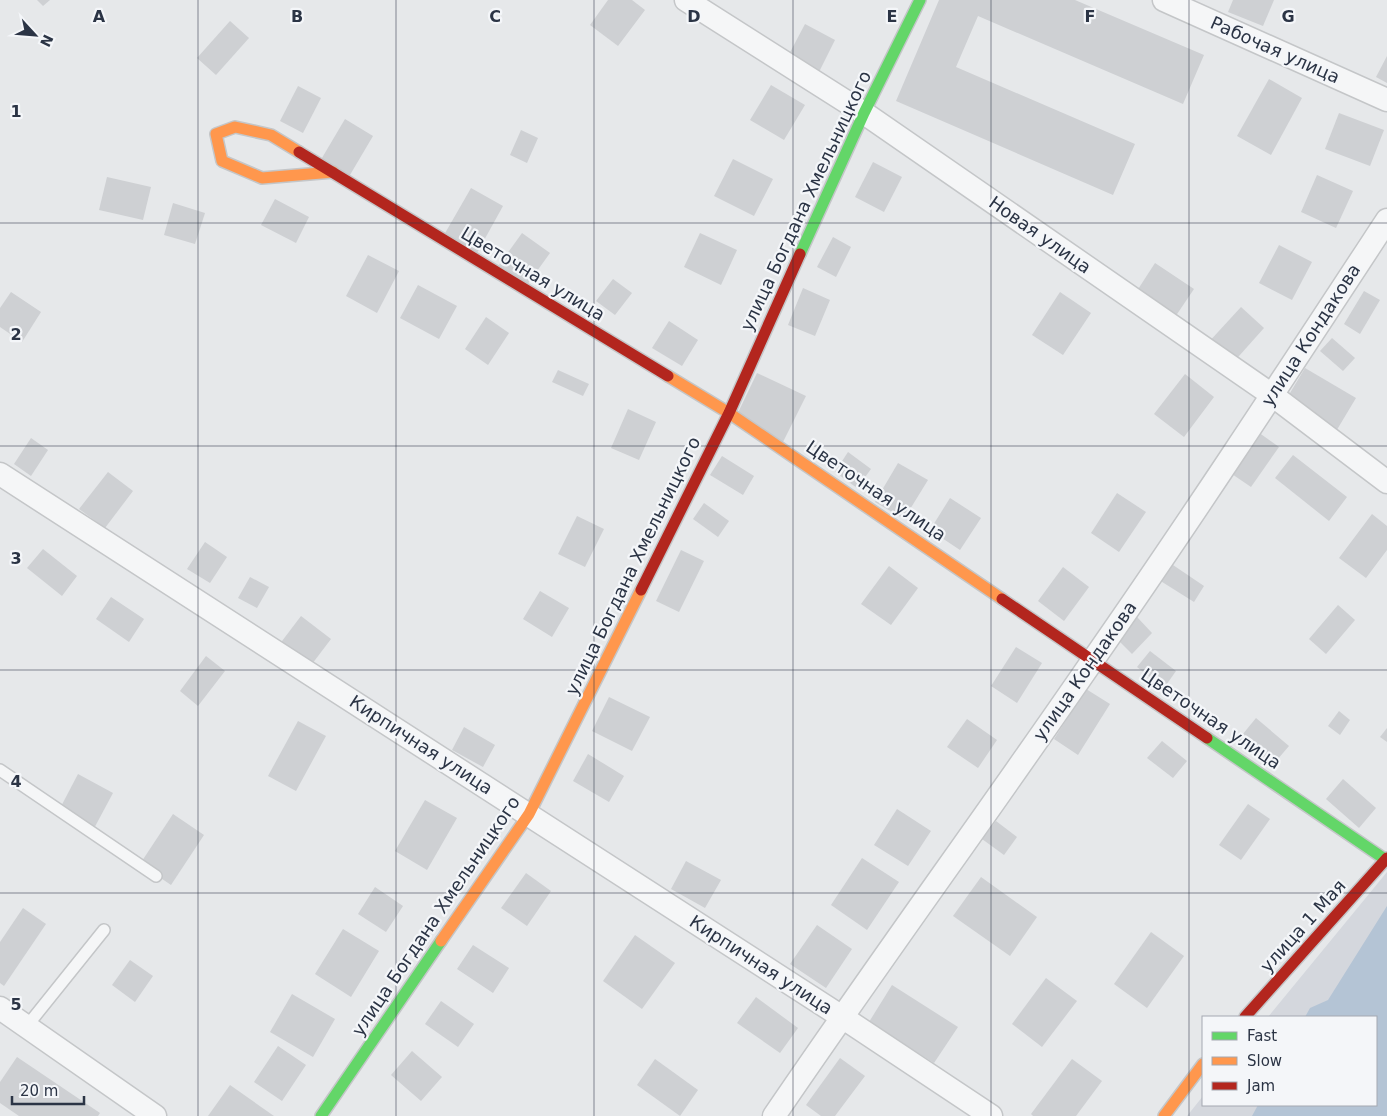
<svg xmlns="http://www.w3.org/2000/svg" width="1387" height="1116" font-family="'DejaVu Sans',sans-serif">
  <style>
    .built { fill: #d4d7dd }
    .water { fill: #b4c4d5 }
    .building { fill: #ced0d3 }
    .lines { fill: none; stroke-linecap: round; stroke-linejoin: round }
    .lane-casing { stroke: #c4c6c8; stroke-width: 14 }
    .street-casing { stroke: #c4c6c8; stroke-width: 25 }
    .fast-casing { stroke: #c4c6c8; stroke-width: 14 }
    .slow-casing { stroke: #c4c6c8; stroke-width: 14 }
    .jam-casing { stroke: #c4c6c8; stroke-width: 14 }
    .lane { stroke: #f5f6f7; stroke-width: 11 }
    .street { stroke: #f5f6f7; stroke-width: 22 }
    .fast { stroke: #63d668; stroke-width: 11 }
    .slow { stroke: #ff974d; stroke-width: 11 }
    .jam { stroke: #b3261e; stroke-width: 11 }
    .grid { fill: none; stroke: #2b3445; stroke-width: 1; stroke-opacity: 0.55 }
    .labels { text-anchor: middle; stroke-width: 4.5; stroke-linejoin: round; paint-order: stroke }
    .street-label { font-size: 18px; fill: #2b3445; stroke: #f4f6f9 }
    .grid-label { font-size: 16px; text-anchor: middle; font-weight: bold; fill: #2b3445; stroke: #f4f6f9; stroke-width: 4.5; stroke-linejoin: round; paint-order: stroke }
  </style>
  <rect width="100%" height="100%" fill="#e6e8ea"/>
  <!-- built -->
  <path class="built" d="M 1387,872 L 1387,1116 L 1187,1116 L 1203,1096 L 1203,1105 L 1376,1105 L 1376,1017 L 1268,1017 Z"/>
  <!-- water -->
  <path class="water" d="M 1387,906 L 1387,1116 L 1252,1116 L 1258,1105 L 1376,1105 L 1376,1017 L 1305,1017 L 1310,1008 L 1328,1000 Z"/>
  <!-- building -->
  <g class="building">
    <path d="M 37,0 L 50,0 L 43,6 Z"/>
    <path d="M 608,0 L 632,0 L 645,10 L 618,46 L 590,25 Z"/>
    <path d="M 939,0 L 1075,0 L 1204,55 L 1183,104 L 978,16 L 956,67 L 1135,144 L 1113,195 L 896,101 Z"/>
    <path d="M 1233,0 L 1274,0 L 1263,26 L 1228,12 Z"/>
    <path d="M 230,21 L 249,38 L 216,75 L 197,58 Z"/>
    <path d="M 805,24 L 835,40 L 817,76 L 786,60 Z"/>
    <path d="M 1387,56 L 1387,83 L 1376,77 Z"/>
    <path d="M 1269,79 L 1302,98 L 1271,155 L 1237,136 Z"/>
    <path d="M 771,85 L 805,105 L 784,140 L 750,120 Z"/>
    <path d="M 298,86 L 321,98 L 303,133 L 280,121 Z"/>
    <path d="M 1339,113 L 1384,130 L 1370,166 L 1325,149 Z"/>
    <path d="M 345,119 L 373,136 L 347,180 L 319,163 Z"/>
    <path d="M 521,130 L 538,138 L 527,163 L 510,155 Z"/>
    <path d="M 733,159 L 773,179 L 754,216 L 714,196 Z"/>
    <path d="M 873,162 L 902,177 L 884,212 L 855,197 Z"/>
    <path d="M 1317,175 L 1353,191 L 1336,228 L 1301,212 Z"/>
    <path d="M 107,177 L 151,187 L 143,220 L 99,210 Z"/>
    <path d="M 471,188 L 503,206 L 477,253 L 444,235 Z"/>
    <path d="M 275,199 L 309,217 L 296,243 L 261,225 Z"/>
    <path d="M 173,203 L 205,213 L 195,244 L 164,235 Z"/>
    <path d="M 522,233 L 550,253 L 527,285 L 499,265 Z"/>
    <path d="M 700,233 L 737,250 L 721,285 L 684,267 Z"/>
    <path d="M 833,237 L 851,247 L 836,277 L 817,267 Z"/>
    <path d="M 1279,245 L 1312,262 L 1292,300 L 1259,283 Z"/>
    <path d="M 368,255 L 399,271 L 377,313 L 346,296 Z"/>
    <path d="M 1155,263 L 1194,289 L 1171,323 L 1133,297 Z"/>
    <path d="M 613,279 L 632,293 L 615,315 L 596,301 Z"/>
    <path d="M 418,285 L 457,306 L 439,339 L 400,318 Z"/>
    <path d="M 803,288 L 830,300 L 815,336 L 788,325 Z"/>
    <path d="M 1364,291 L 1380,300 L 1360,334 L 1344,324 Z"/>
    <path d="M 11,292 L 41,312 L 22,342 L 0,327 L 0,308 Z"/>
    <path d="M 1060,292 L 1091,313 L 1063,355 L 1032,335 Z"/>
    <path d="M 1241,307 L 1264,328 L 1231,365 L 1207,344 Z"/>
    <path d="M 486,317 L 509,333 L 488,365 L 465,349 Z"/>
    <path d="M 669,321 L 698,340 L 682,366 L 652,348 Z"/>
    <path d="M 1332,338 L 1355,358 L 1343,371 L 1320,351 Z"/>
    <path d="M 1305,368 L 1356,398 L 1335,433 L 1284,403 Z"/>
    <path d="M 558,370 L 589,384 L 583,396 L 552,382 Z"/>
    <path d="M 757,373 L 806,396 L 781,446 L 733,423 Z"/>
    <path d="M 1185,374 L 1214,397 L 1184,437 L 1154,414 Z"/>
    <path d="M 628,409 L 656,422 L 639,460 L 611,448 Z"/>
    <path d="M 1258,432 L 1279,447 L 1251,487 L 1229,472 Z"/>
    <path d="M 31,438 L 48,450 L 31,476 L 14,464 Z"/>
    <path d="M 848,452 L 871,469 L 857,488 L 835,472 Z"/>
    <path d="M 1293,455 L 1347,497 L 1329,521 L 1275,478 Z"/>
    <path d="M 722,456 L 754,476 L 743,495 L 710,475 Z"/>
    <path d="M 898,463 L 928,480 L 904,519 L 875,502 Z"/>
    <path d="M 108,472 L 133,491 L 105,528 L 79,509 Z"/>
    <path d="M 1117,493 L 1146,512 L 1119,552 L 1091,533 Z"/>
    <path d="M 950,498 L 981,518 L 960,550 L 930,530 Z"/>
    <path d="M 704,503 L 729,521 L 718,537 L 693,519 Z"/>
    <path d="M 1372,514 L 1387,526 L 1387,550 L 1366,578 L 1339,558 Z"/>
    <path d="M 577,516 L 604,529 L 585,567 L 558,554 Z"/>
    <path d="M 205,542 L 227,557 L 210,583 L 187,569 Z"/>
    <path d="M 43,549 L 77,576 L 62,596 L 27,568 Z"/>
    <path d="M 681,550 L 704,561 L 679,612 L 656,601 Z"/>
    <path d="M 1170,563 L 1204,586 L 1194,602 L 1159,580 Z"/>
    <path d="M 889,566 L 918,588 L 891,625 L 861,604 Z"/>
    <path d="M 1063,567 L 1089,587 L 1064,621 L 1038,601 Z"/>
    <path d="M 250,577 L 269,587 L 257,608 L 238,598 Z"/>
    <path d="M 540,591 L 569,608 L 552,637 L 523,619 Z"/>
    <path d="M 111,597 L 144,619 L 129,642 L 96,619 Z"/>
    <path d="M 1338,605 L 1355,620 L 1326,654 L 1309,639 Z"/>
    <path d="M 301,616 L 331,639 L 309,668 L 279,645 Z"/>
    <path d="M 1137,617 L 1152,633 L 1132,654 L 1116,638 Z"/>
    <path d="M 1016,647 L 1042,663 L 1017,703 L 991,686 Z"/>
    <path d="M 1150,651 L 1176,671 L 1164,688 L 1137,667 Z"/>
    <path d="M 206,656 L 225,671 L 198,706 L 180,691 Z"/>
    <path d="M 1086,689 L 1110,704 L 1078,755 L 1054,739 Z"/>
    <path d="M 609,697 L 650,717 L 632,751 L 592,731 Z"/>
    <path d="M 1339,711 L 1350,720 L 1340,735 L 1328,726 Z"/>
    <path d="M 1256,718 L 1289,746 L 1271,767 L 1238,740 Z"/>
    <path d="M 967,719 L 997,740 L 978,768 L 947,747 Z"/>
    <path d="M 298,721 L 326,736 L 296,791 L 268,776 Z"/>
    <path d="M 464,727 L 495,745 L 483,767 L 452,750 Z"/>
    <path d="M 1387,728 L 1387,742 L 1380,737 Z"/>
    <path d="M 1162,741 L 1187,761 L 1173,778 L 1147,758 Z"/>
    <path d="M 588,754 L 624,776 L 609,802 L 573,781 Z"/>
    <path d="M 78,774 L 113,793 L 91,834 L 56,816 Z"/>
    <path d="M 1343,779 L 1376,808 L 1359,828 L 1326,799 Z"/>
    <path d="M 425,800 L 457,818 L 427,870 L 395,851 Z"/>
    <path d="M 1248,804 L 1270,819 L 1241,860 L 1219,845 Z"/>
    <path d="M 897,809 L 931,831 L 908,866 L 874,845 Z"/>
    <path d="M 173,814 L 204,835 L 171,885 L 140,864 Z"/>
    <path d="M 996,821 L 1017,837 L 1004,855 L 982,839 Z"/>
    <path d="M 862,858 L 899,882 L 867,930 L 831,905 Z"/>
    <path d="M 686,861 L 721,880 L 705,908 L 671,889 Z"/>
    <path d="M 526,873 L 551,891 L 527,926 L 501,908 Z"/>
    <path d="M 981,877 L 1037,917 L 1010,956 L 953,916 Z"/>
    <path d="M 375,887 L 403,906 L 386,932 L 358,914 Z"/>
    <path d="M 23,908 L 46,924 L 4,986 L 0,983 L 0,942 Z"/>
    <path d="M 817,925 L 852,949 L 826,988 L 790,964 Z"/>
    <path d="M 343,929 L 379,951 L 351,997 L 315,974 Z"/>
    <path d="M 1151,932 L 1184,956 L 1147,1008 L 1114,984 Z"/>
    <path d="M 635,935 L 675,963 L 642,1009 L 603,981 Z"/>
    <path d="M 473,945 L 509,968 L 493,993 L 457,969 Z"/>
    <path d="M 130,960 L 153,976 L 135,1002 L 112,985 Z"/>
    <path d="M 1046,978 L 1077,1001 L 1042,1047 L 1012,1024 Z"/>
    <path d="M 892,985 L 958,1027 L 934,1063 L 869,1022 Z"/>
    <path d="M 292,994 L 335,1019 L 313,1057 L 270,1032 Z"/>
    <path d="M 756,997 L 798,1028 L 780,1053 L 737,1023 Z"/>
    <path d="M 441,1001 L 474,1024 L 458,1047 L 425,1024 Z"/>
    <path d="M 278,1046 L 306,1065 L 282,1101 L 254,1082 Z"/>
    <path d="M 412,1051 L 442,1077 L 421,1101 L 391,1075 Z"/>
    <path d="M 17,1057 L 100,1113 L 98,1116 L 19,1116 L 0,1103 L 0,1082 Z"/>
    <path d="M 840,1058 L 865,1076 L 835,1116 L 821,1116 L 806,1105 Z"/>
    <path d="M 655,1059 L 698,1090 L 680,1116 L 637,1085 Z"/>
    <path d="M 1072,1059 L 1102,1081 L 1076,1116 L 1033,1116 L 1031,1114 Z"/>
    <path d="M 230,1085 L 274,1116 L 208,1116 Z"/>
  </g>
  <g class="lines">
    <defs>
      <g id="lane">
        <path d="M 0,770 L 156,876"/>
        <path d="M 27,1026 L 104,930"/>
      </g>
      <g id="street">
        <path d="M 686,0 L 864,113 L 1272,395 L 1387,482"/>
        <path d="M 1164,0 L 1387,100"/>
        <path d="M 0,474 L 842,1017 L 991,1116"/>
        <path d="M 0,1008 L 155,1116"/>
        <path d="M 774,1116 C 878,963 988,813 1093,660 C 1194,515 1290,368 1387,220"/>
      </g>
      <g id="fast">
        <path d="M 800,254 L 864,113 L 920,0"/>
        <path d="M 1207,738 L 1386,860"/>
        <path d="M 321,1116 L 441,941"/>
      </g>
      <g id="slow">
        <path d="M 299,152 L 271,135 L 235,127 L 216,134 L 222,161 L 262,178 L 333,172"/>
        <path d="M 668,376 L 729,413 L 1002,599"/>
        <path d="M 441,941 L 529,814 L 641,590"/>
        <path d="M 1164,1116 L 1203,1064"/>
      </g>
      <g id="jam">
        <path d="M 299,152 L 668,376"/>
        <path d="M 641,590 L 729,413 L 800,254"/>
        <path d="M 1002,599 L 1207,738"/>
        <path d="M 1245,1017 L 1387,858"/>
      </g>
    </defs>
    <!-- lane casing -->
    <use href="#lane" class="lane-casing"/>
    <!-- street casing -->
    <use href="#street" class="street-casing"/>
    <!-- fast casing -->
    <use href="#fast" class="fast-casing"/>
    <!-- slow casing -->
    <use href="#slow" class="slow-casing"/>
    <!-- jam casing -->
    <use href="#jam" class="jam-casing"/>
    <!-- lane -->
    <use href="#lane" class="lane"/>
    <!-- street -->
    <use href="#street" class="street"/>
    <!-- fast -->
    <use href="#fast" class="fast"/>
    <!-- slow -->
    <use href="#slow" class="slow"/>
    <!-- jam -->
    <use href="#jam" class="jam"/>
  </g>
  <!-- grid -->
  <path class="grid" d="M 198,0 L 198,1116M 396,0 L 396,1116M 594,0 L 594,1116M 793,0 L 793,1116M 991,0 L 991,1116M 1189,0 L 1189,1116M 0,223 L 1387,223M 0,446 L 1387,446M 0,670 L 1387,670M 0,893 L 1387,893"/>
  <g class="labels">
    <!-- street labels -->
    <g class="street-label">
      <text transform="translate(1275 50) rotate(24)" y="6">Рабочая улица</text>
      <text transform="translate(806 201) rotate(-65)" y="6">улица Богдана Хмельницкого</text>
      <text transform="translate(1040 235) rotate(35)" y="6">Новая улица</text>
      <text transform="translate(533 274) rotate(31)" y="6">Цветочная улица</text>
      <text transform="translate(1311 335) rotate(-57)" y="6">улица Кондакова</text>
      <text transform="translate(876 491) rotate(34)" y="6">Цветочная улица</text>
      <text transform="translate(633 566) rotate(-64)" y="6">улица Богдана Хмельницкого</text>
      <text transform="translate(1085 671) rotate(-55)" y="6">улица Кондакова</text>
      <text transform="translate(1211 719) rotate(34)" y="6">Цветочная улица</text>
      <text transform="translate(421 745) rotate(33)" y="6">Кирпичная улица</text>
      <text transform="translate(436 916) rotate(-56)" y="6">улица Богдана Хмельницкого</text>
      <text transform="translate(1303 926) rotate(-48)" y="6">улица 1 Мая</text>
      <text transform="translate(761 965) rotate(33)" y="6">Кирпичная улица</text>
    </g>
  </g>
  <g class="grid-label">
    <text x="99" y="22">A</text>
    <text x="297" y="22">B</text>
    <text x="495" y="22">C</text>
    <text x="694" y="22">D</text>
    <text x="892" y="22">E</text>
    <text x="1090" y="22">F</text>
    <text x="1288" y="22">G</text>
    <text x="16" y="117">1</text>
    <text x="16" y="340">2</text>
    <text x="16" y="564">3</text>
    <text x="16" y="787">4</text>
    <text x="16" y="1010">5</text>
  </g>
  <!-- legend -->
  <rect x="1202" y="1016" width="175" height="90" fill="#f4f6f9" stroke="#a4a8b1"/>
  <rect x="1212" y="1032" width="25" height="8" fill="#63d668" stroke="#a4a8b1"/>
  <text x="1247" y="1041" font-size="15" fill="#2b3445">Fast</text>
  <rect x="1212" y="1057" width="25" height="8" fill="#ff974d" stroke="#a4a8b1"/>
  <text x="1247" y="1066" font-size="15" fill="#2b3445">Slow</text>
  <rect x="1212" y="1082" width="25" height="8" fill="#b3261e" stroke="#a4a8b1"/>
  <text x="1247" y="1091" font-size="15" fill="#2b3445">Jam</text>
  <!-- north arrow -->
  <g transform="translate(35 35) rotate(116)" stroke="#f4f6f9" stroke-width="4" paint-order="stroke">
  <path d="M0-4L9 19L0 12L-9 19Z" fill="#2b3445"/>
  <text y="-8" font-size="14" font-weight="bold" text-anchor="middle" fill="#2b3445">N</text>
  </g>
  <!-- scale -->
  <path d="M12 1096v8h72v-8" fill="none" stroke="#2b3445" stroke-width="2.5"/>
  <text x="20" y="1096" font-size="15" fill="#2b3445" stroke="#f4f6f9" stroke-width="4" paint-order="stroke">20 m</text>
</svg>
